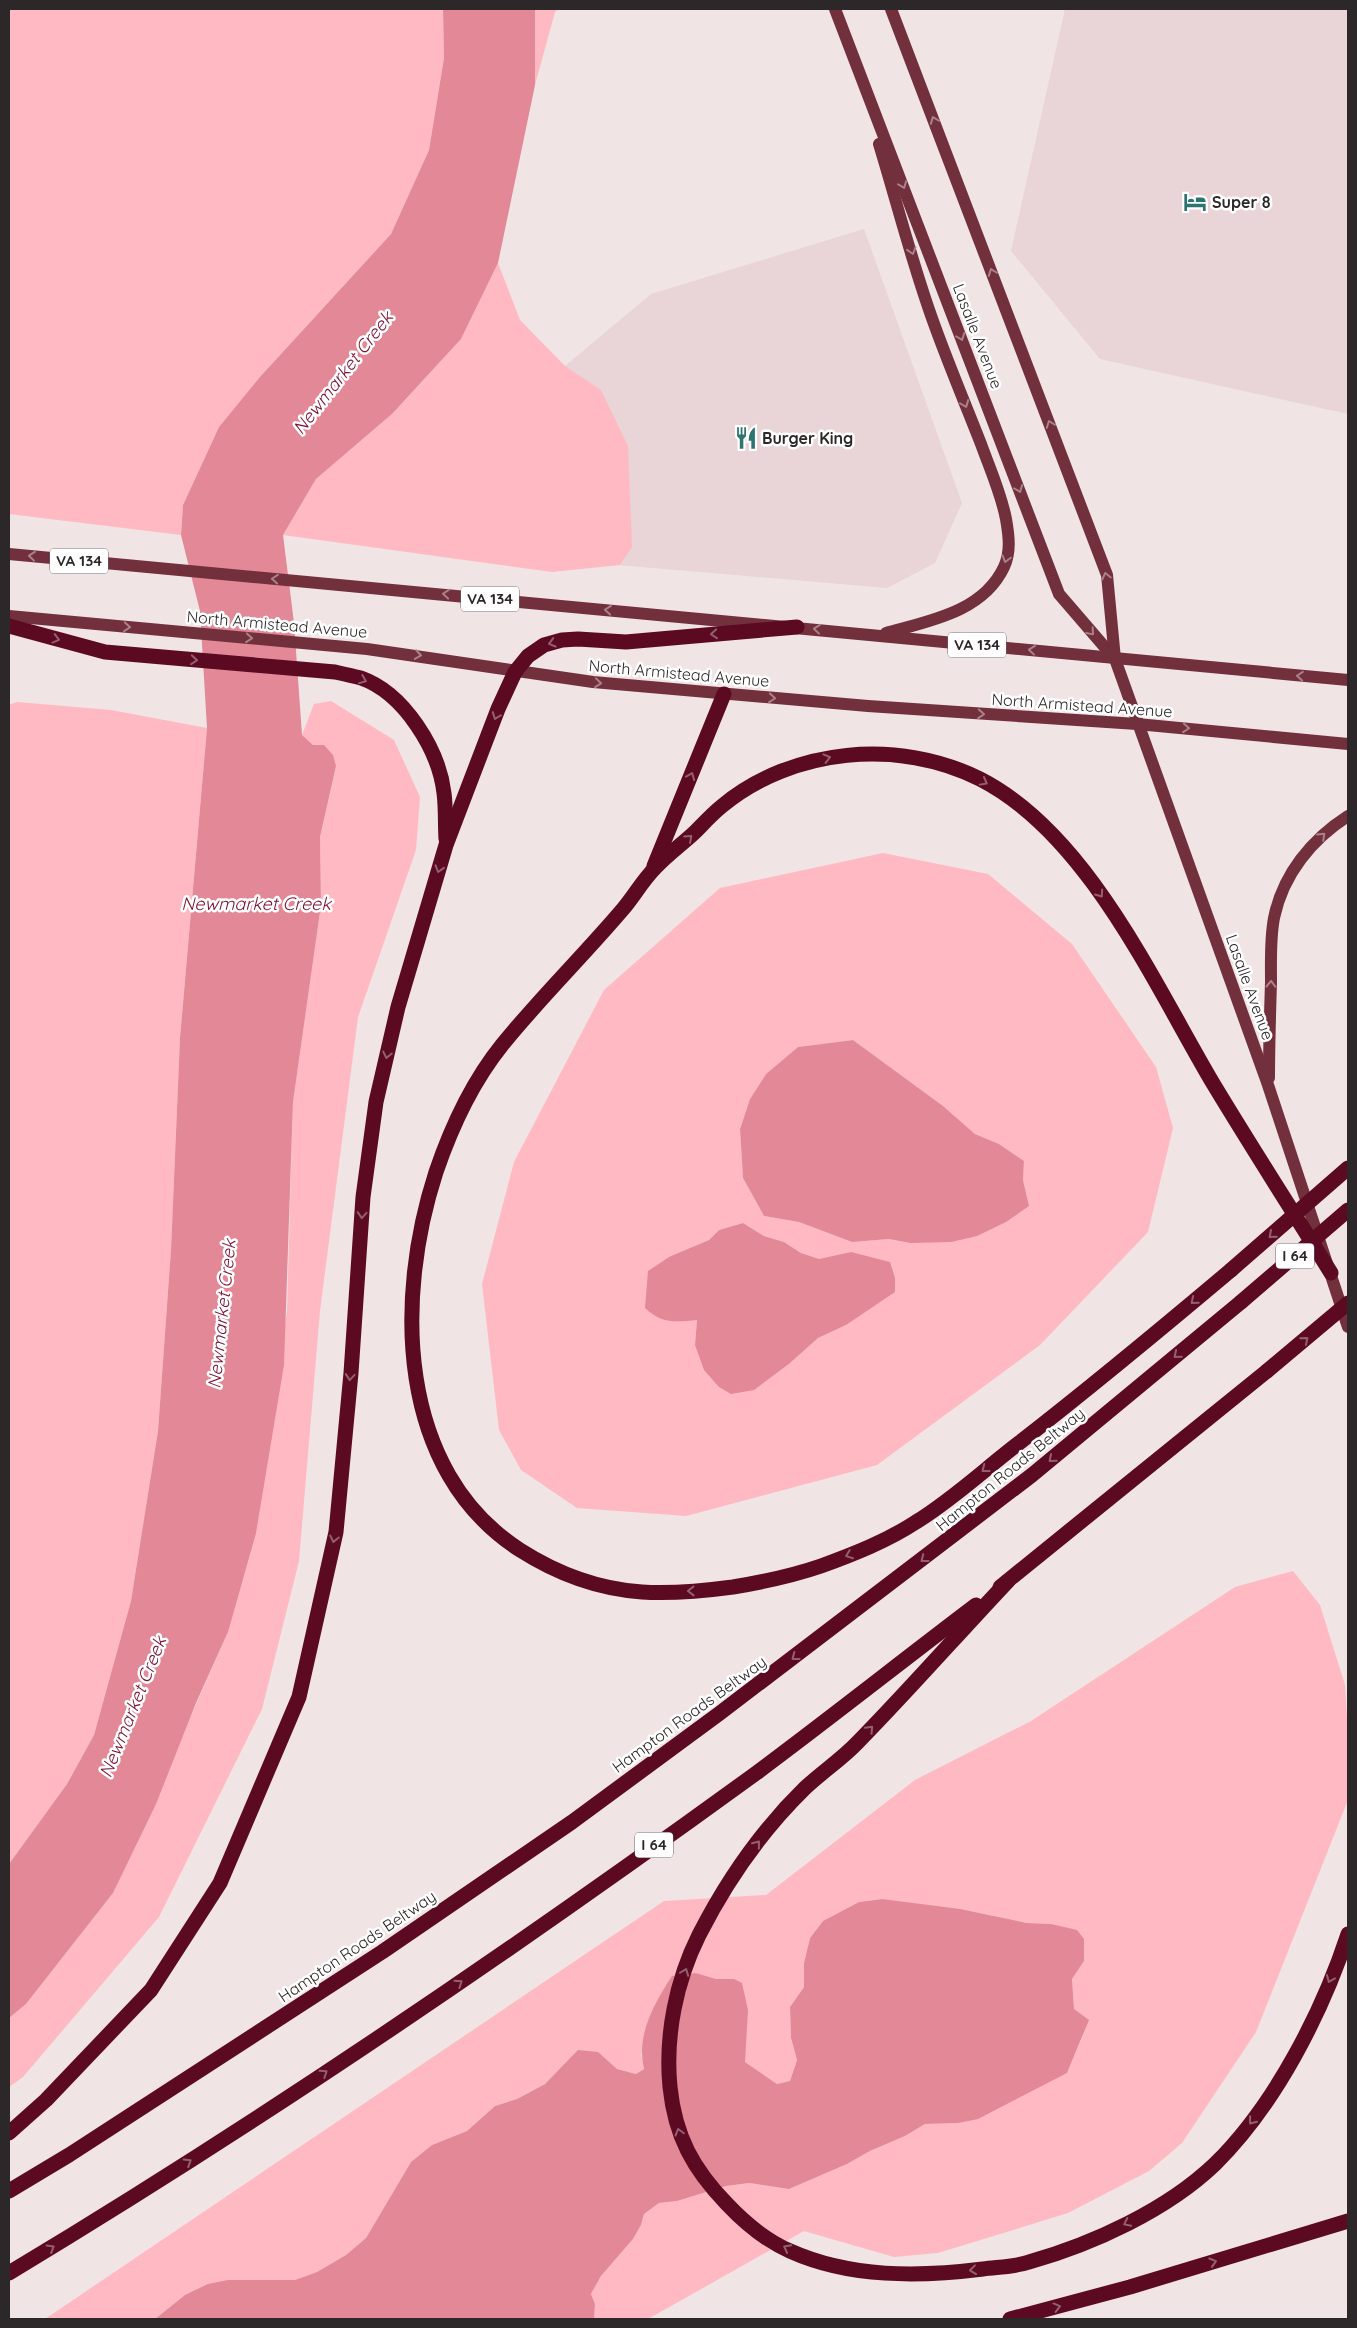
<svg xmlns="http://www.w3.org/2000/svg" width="1357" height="2328" font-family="Quicksand,sans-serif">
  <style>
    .built { fill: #e9d4d7 }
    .green { fill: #ffb9c2; fill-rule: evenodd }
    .water { fill: #e38896 }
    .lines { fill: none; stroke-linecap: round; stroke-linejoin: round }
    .major { stroke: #722f3c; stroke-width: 12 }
    .highway { stroke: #5b0a22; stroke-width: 15 }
    .highway-bridge { stroke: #5b0a22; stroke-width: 15 }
    .oneway { stroke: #aa828a }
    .oneway2 { stroke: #94606f }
    .labels { text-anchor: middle; stroke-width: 5; stroke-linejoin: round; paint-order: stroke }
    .shield { fill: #fff; stroke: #6b6868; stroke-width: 1 }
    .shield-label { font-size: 15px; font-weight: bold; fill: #2c2728 }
    .poi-label { font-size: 16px; font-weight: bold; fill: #2c2728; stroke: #fff; text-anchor: start }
    .street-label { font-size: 16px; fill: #2c2728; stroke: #fff }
    .water-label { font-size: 18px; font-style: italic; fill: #7c0f31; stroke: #fff }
  </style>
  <rect width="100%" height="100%" fill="#f0e4e5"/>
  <!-- built -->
  <g class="built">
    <path d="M 1065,9 L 1348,9 L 1348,414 L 1100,359 L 1011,251 Z"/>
    <path d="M 864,229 L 962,503 L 935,563 L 887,588 L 618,565 L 631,547 L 565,366 L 651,294 Z"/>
  </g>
  <!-- green -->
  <g class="green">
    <path d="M 9,9 L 443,9 L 444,58 L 429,150 L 391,234 L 259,378 L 219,427 L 183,505 L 181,535 L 9,514 Z"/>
    <path d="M 535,9 L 558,9 L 555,12 L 535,85 Z"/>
    <path d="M 498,263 L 520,320 L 565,366 L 601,390 L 628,446 L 632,547 L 620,565 L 552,572 L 283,535 L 316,479 L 392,414 L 461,339 Z"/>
    <path d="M 331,701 L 394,740 L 420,797 L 416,850 L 358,1017 L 320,1311 L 299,1561 L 262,1709 L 159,1917 L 23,2077 L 9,2087 L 9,2018 L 26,2004 L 113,1893 L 228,1632 L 287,1312 L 293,1102 L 321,905 L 320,837 L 336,766 L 302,735 L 314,704 Z"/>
    <path d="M 17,702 L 111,710 L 207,728 L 180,1038 L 171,1250 L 158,1431 L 131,1601 L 94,1735 L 67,1784 L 9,1864 L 9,705 Z"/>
    <path d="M 883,853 L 988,874 L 1072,944 L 1156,1067 L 1173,1128 L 1148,1232 L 1040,1345 L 877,1465 L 686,1516 L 577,1508 L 521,1470 L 499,1430 L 482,1284 L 514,1162 L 604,990 L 720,888 ZM 853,1040 L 943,1106 L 975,1134 L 999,1144 L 1024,1161 L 1023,1180 L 1029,1206 L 910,1243 L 889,1239 L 852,1242 L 799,1222 L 764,1216 L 743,1178 L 740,1129 L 750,1099 L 766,1074 L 798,1047 ZM 743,1223 L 764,1236 L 784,1242 L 801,1253 L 819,1260 L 851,1252 L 846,1325 L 818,1338 L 790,1363 L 695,1345 L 697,1320 L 691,1248 L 709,1240 L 719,1230 Z"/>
    <path d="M 1293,1571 L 1320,1605 L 1345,1685 L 1348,1734 L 1348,1800 L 1256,2032 L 1182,2143 L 1149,2171 L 1068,2213 L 938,2253 L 894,2257 L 804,2231 L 648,2319 L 594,2319 L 595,2304 L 591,2294 L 601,2276 L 633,2239 L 641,2225 L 644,2214 L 659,2203 L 677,2201 L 726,2186 L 749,2183 L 789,2189 L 847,2164 L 870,2151 L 905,2136 L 925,2124 L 958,2123 L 1067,2073 L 1084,2033 L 1074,2009 L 1072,1979 L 1084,1961 L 1051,1924 L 1027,1923 L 980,1913 L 881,1899 L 859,1902 L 823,1921 L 810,1938 L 804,1963 L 804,1987 L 790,2007 L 791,2038 L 797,2060 L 790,2081 L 777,2084 L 745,2062 L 745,2038 L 734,1979 L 716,1979 L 696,1973 L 641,2054 L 644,2069 L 636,2074 L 617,2069 L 598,2053 L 578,2051 L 545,2084 L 517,2099 L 495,2106 L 467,2131 L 432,2145 L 411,2162 L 366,2238 L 346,2255 L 317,2272 L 295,2280 L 271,2281 L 185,2295 L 155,2319 L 45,2319 L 664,1901 L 766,1895 L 915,1780 L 1031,1721 L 1235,1587 Z"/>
  </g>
  <!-- water -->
  <g class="water">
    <path d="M 443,9 L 535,9 L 535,85 L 498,263 L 461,339 L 392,414 L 316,479 L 283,535 L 294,623 L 302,735 L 313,745 L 324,745 L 333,755 L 336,766 L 320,837 L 321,905 L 293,1102 L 284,1365 L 256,1533 L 228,1632 L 196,1703 L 156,1804 L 113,1893 L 26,2004 L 9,2018 L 9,1864 L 67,1784 L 94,1735 L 131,1601 L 158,1431 L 171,1250 L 180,1038 L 207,728 L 200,611 L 181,535 L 183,505 L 219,427 L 259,378 L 391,234 L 429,150 L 444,58 Z"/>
    <path d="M 853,1040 L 943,1106 L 975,1134 L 999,1144 L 1024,1161 L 1023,1180 L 1029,1206 L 1006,1222 L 977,1236 L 951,1242 L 910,1243 L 889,1239 L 852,1242 L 799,1222 L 764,1216 L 743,1178 L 740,1129 L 750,1099 L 766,1074 L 798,1047 Z"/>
    <path d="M 743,1223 L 764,1236 L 784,1242 L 801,1253 L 819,1259 L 851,1252 L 890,1262 L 895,1278 L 895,1292 L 846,1325 L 818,1338 L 790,1363 L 754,1390 L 731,1394 L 719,1387 L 704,1370 L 695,1345 L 697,1320 C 675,1322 662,1324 645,1308 L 648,1271 L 669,1257 L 709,1240 L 719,1230 Z"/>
    <path d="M 882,1899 L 960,1909 L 1027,1923 L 1051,1924 L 1077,1930 L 1084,1939 L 1084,1961 L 1072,1979 L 1074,2009 L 1089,2020 L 1067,2073 L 978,2119 L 958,2123 L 925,2124 L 905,2136 L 870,2151 L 847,2164 L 789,2189 L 749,2183 L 726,2186 L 677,2201 L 659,2203 L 644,2214 L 641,2225 L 633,2239 L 601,2276 L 591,2294 L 595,2304 L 594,2319 L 155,2319 L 185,2295 L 208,2284 L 228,2280 L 295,2280 L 317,2272 L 346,2255 L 366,2238 L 411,2162 L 432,2145 L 467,2131 L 495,2106 L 517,2099 L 545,2084 L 578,2050 L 598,2052 L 617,2069 L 636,2074 L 644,2069 C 636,2035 654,2004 672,1976 L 696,1973 L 716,1979 L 734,1979 L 742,1983 L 748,2010 L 745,2062 L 777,2084 L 790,2081 L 797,2060 L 791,2038 L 790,2007 L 804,1987 L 804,1963 L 810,1938 L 823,1921 L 859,1902 Z"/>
  </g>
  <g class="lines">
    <!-- major -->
    <g class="major">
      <path d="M 835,9 L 1059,594 L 1115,659"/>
      <path d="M 891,9 L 1107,575 L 1115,659 L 1268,1085 L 1348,1327"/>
      <path d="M 879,144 C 897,203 912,263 933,321 C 948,363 965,403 981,444 C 990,469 1001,493 1006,519 C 1009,536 1011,552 1004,567 C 983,612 929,621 886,633"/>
      <path d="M 9,554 L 1348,680"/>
      <path d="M 9,616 L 367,649 L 593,682 L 868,706 L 1137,724 L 1348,744"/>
      <path d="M 1269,1078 C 1269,1046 1270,1014 1271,982 C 1271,961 1270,939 1274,918 C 1283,874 1312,839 1348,816"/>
    </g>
    <!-- highway -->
    <g class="highway">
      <path d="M 9,626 L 105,652 L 335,672 C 344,674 353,676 361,678 C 404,693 439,750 444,793 C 446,808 445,824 446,839"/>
      <path d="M 654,866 L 724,694"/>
      <path d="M 1231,1270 C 1161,1329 1091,1387 1019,1443 C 985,1469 952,1500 916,1522 C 887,1541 854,1554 821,1566 C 792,1576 763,1582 733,1587 C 703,1591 672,1594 642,1592 C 598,1589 556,1573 520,1550 C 396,1470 395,1298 436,1172 C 451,1128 473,1081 502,1045 C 540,998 584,955 623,909 C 634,896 643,880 655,868 C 667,855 681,845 694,833 C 703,824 712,814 722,806 C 792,748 899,738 980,779 C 1088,834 1154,984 1214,1085 C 1252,1148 1292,1210 1331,1273"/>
      <path d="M 1008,1581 C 958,1634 909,1690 858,1742 C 842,1759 822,1772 805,1788 C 762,1830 726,1882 699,1935 C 676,1981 665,2036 670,2087 C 675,2136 693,2169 727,2204 C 744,2222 767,2241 790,2251 C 850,2278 919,2277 983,2269 C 998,2267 1015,2267 1029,2262 C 1093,2244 1167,2210 1215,2164 C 1275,2105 1322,2013 1348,1934"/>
      <path d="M 1000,1587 L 1267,1371"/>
      <path d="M 9,2133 L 46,2100 L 151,1990 L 220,1883 L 299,1697 L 336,1532 L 351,1373 L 363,1197 L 376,1102 L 398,1007 L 446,845 L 498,709 L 515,672 L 528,656 L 544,645 L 562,640 L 578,639 L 626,642 L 797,627"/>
      <path d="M 9,2191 L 69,2155 L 382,1952 L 572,1822 L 720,1713 L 1032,1475 L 1241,1302"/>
      <path d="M 9,2273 C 265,2119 513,1950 755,1774 C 829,1719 902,1661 976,1605"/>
      <path d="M 1010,2319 L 1130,2287 L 1348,2221"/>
    </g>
    <!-- highway-bridge -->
    <g class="highway-bridge">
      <path d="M 1231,1270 L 1348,1168"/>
      <path d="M 1241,1302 L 1348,1210"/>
      <path d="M 1267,1371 L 1348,1303"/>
    </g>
  </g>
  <!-- one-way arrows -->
  <defs><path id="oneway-chevron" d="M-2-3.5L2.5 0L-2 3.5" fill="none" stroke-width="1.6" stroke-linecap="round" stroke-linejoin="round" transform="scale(1.25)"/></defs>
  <g class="oneway">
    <use href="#oneway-chevron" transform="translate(934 120) rotate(-111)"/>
    <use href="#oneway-chevron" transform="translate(903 185) rotate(69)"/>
    <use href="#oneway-chevron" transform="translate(912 251) rotate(73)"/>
    <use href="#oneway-chevron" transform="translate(992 272) rotate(-111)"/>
    <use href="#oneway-chevron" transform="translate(961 337) rotate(69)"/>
    <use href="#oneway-chevron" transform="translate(965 404) rotate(69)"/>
    <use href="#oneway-chevron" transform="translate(1050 424) rotate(-111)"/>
    <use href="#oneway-chevron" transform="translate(1019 489) rotate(69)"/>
    <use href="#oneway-chevron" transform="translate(32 556) rotate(-174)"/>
    <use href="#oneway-chevron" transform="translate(1006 559) rotate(106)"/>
    <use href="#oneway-chevron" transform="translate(1106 576) rotate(-103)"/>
    <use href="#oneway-chevron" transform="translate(275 579) rotate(-175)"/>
    <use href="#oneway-chevron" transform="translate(446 594) rotate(-175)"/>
    <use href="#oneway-chevron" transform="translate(608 610) rotate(-175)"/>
    <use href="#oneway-chevron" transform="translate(127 627) rotate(5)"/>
    <use href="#oneway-chevron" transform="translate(817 629) rotate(-174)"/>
    <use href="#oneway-chevron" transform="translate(1091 632) rotate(49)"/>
    <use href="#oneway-chevron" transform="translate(249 638) rotate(5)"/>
    <use href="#oneway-chevron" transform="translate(1032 650) rotate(-174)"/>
    <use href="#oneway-chevron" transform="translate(418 655) rotate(9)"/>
    <use href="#oneway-chevron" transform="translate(1300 676) rotate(-175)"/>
    <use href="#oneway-chevron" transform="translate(598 683) rotate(6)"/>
    <use href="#oneway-chevron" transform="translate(772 698) rotate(5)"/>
    <use href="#oneway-chevron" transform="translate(981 714) rotate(4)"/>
    <use href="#oneway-chevron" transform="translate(1186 728) rotate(5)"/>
    <use href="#oneway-chevron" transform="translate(1322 836) rotate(-44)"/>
    <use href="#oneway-chevron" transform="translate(1271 984) rotate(-89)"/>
  </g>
  <g class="oneway2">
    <use href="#oneway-chevron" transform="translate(714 634) rotate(175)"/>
    <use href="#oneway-chevron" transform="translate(56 639) rotate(15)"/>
    <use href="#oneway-chevron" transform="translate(552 643) rotate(164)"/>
    <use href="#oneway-chevron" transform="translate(194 660) rotate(5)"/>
    <use href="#oneway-chevron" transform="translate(363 680) rotate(22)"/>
    <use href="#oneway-chevron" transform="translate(496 716) rotate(111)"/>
    <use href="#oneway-chevron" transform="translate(827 758) rotate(-14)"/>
    <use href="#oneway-chevron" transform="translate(691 776) rotate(-68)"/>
    <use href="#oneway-chevron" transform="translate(984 782) rotate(29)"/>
    <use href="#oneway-chevron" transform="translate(689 838) rotate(-42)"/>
    <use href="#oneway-chevron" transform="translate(439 869) rotate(107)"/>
    <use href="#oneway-chevron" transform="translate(1100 894) rotate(55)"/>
    <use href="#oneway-chevron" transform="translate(387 1055) rotate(102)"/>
    <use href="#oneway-chevron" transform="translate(362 1215) rotate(94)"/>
    <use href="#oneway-chevron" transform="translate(1272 1235) rotate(139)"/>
    <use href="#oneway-chevron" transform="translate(1194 1301) rotate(140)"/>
    <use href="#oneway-chevron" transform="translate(1305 1340) rotate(-40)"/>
    <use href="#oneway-chevron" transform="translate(1177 1355) rotate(140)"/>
    <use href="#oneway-chevron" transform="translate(350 1377) rotate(95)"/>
    <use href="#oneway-chevron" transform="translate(1052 1459) rotate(140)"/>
    <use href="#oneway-chevron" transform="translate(985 1469) rotate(142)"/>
    <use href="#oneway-chevron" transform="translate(334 1539) rotate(102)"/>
    <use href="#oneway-chevron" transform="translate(849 1555) rotate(159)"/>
    <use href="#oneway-chevron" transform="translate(924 1559) rotate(142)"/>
    <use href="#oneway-chevron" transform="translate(691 1591) rotate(179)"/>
    <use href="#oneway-chevron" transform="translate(795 1657) rotate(143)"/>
    <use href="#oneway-chevron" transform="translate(870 1729) rotate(-47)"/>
    <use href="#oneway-chevron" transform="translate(757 1844) rotate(-51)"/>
    <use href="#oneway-chevron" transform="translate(685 1972) rotate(-69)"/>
    <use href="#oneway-chevron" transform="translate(1330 1979) rotate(113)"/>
    <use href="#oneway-chevron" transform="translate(459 1983) rotate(-34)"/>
    <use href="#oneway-chevron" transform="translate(324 2073) rotate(-34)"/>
    <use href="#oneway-chevron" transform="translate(1252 2121) rotate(128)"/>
    <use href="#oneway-chevron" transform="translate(679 2132) rotate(-106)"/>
    <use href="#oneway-chevron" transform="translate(188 2162) rotate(-32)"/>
    <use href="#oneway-chevron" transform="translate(1127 2223) rotate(154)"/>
    <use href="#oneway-chevron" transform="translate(51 2248) rotate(-31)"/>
    <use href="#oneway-chevron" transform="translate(787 2248) rotate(-152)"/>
    <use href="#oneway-chevron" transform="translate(1213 2262) rotate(-17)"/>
    <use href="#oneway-chevron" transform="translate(973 2270) rotate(173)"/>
    <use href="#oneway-chevron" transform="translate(1057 2307) rotate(-15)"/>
  </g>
  <!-- icons -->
  <defs>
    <symbol id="hotel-bare" viewBox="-9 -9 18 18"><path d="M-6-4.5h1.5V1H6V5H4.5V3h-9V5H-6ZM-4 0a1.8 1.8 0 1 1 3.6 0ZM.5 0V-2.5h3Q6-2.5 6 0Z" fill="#2c7571" stroke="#fff" stroke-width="2.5" paint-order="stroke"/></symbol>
    <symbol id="restaurant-bare" viewBox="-9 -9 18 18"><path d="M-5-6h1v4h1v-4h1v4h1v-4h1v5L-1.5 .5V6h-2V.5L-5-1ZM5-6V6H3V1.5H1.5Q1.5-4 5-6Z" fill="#2c7571" stroke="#fff" stroke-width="2.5" paint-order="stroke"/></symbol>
  </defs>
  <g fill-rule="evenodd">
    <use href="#hotel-bare" x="1179" y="186" width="32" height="32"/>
    <use href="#restaurant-bare" x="730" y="422" width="32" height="32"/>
  </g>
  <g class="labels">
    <!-- shield labels -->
    <g class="shield">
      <rect x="50" y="548.5" width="58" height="25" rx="4"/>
      <rect x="461" y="586.5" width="58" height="25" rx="4"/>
      <rect x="948" y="632.5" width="58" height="25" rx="4"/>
      <rect x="1276" y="1243.5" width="38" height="25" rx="4"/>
      <rect x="635" y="1832.5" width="38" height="25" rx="4"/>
    </g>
    <g class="shield-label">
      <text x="79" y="566">VA 134</text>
      <text x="490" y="604">VA 134</text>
      <text x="977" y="650">VA 134</text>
      <text x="1295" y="1261">I 64</text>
      <text x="654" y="1850">I 64</text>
    </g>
    <!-- poi labels -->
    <g class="poi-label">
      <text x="1212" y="208">Super 8</text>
      <text x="762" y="444">Burger King</text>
    </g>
    <!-- street labels -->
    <g class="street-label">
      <text transform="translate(978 336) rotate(69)" y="6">Lasalle Avenue</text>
      <text transform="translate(277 624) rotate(5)" y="6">North Armistead Avenue</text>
      <text transform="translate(679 673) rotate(5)" y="6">North Armistead Avenue</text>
      <text transform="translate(1082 705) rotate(4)" y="6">North Armistead Avenue</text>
      <text transform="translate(1250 987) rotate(70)" y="6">Lasalle Avenue</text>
      <text transform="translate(1010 1469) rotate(-39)" y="6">Hampton Roads Beltway</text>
      <text transform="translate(689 1714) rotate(-36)" y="6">Hampton Roads Beltway</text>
      <text transform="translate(357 1946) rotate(-34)" y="6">Hampton Roads Beltway</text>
    </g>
    <!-- water labels -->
    <g class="water-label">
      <text transform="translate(343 373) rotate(-52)" y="6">Newmarket Creek</text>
      <text x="256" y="910">Newmarket Creek</text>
      <text transform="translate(222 1314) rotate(-84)" y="6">Newmarket Creek</text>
      <text transform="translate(133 1707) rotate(-68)" y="6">Newmarket Creek</text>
    </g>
  </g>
  <!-- border -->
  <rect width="1357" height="2328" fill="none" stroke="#2c2728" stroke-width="20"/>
</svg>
